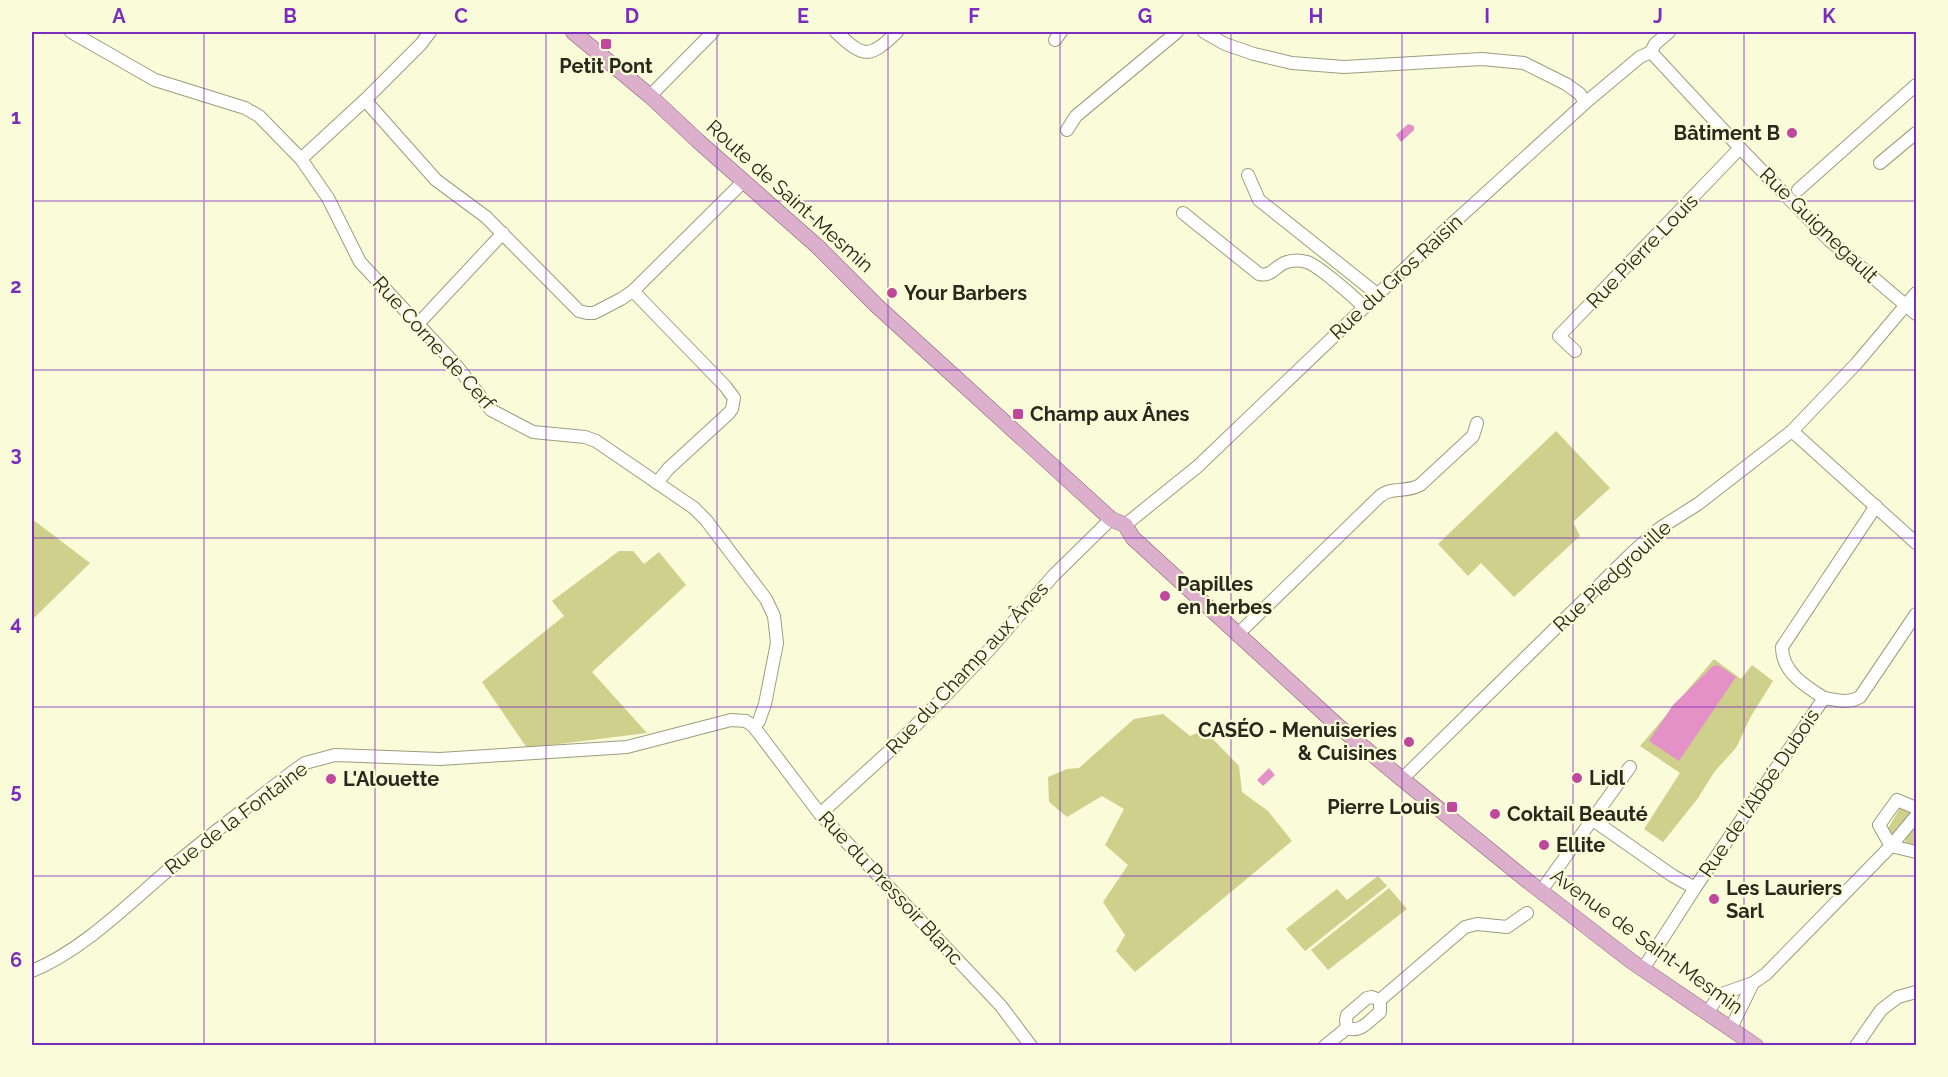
<svg xmlns="http://www.w3.org/2000/svg" width="1948" height="1077" font-family="Raleway,sans-serif">
  <style>
    .green { fill: #cfd08b }
    .water { fill: #e491c7 }
    .lines { fill: none; stroke-linecap: round; stroke-linejoin: round }
    .minor-casing { stroke: #9c9d7e; stroke-width: 14 }
    .major-casing { stroke: #8e5e79; stroke-width: 16 }
    .minor { stroke: #fff; stroke-width: 12 }
    .major { stroke: #dcb0cd; stroke-width: 15 }
    .grid { fill: none; stroke: #7b2cbf; stroke-width: 1.5; stroke-opacity: 0.55 }
    .poi-dot { fill: #c0489c; stroke: #f9fbd9; stroke-width: 2 }
    .labels { text-anchor: middle; stroke-width: 4.5; stroke-linejoin: round; paint-order: stroke }
    .poi-label { font-size: 20px; font-weight: bold; fill: #28291c; stroke: #f9fbd9; text-anchor: start }
    .street-label { font-size: 20px; fill: #28291c; stroke: #f9fbd9 }
    .neatline { fill: none; stroke: #7b2cbf; stroke-width: 2 }
    .grid-label { font-size: 20px; text-anchor: middle; font-weight: bold; fill: #7b2cbf }
  </style>
  <rect width="100%" height="100%" fill="#f9fbd9"/>
  <!-- green -->
  <g class="green">
    <path d="M 1556,431 L 1610,488 L 1573,522 L 1580,536 L 1514,597 L 1481,563 L 1468,576 L 1438,544 Z"/>
    <path d="M 32,519 L 90,563 L 32,620 Z"/>
    <path d="M 619,551 L 633,551 L 644,564 L 659,552 L 686,585 L 592,672 L 647,733 L 527,748 L 482,682 L 564,616 L 552,601 Z"/>
    <path d="M 1714,659 L 1741,679 L 1752,665 L 1773,681 L 1751,716 L 1736,748 L 1715,771 L 1698,798 L 1663,842 L 1644,829 L 1680,773 L 1640,746 Z"/>
    <path d="M 1163,714 L 1190,736 L 1204,730 L 1239,766 L 1242,792 L 1268,811 L 1292,841 L 1135,972 L 1116,951 L 1125,935 L 1103,902 L 1128,865 L 1105,845 L 1124,809 L 1102,796 L 1067,817 L 1049,802 L 1048,777 L 1067,769 L 1079,768 L 1134,719 Z"/>
    <path d="M 1902,805 L 1914,813 L 1893,834 L 1887,830 Z"/>
    <path d="M 1916,826 L 1916,846 L 1905,843 L 1906,837 Z"/>
    <path d="M 1378,876 L 1387,886 L 1305,951 L 1286,929 L 1337,889 L 1347,900 Z"/>
    <path d="M 1389,888 L 1407,909 L 1328,970 L 1311,950 Z"/>
  </g>
  <!-- water -->
  <g class="water">
    <path d="M 1408,124 L 1414,126 L 1414,130 L 1401,142 L 1396,135 Z"/>
    <path d="M 1718,665 L 1736,677 L 1679,761 L 1649,741 L 1673,705 L 1713,666 Z"/>
    <path d="M 1269,768 L 1275,775 L 1263,786 L 1257,780 Z"/>
  </g>
  <g class="lines">
    <defs>
      <g id="minor">
        <path d="M 71,32 L 155,80 L 245,108 L 259,116 L 301,159 L 328,198 L 360,262 L 456,365 L 491,410 L 533,432 L 585,437 L 596,441 L 694,508 L 706,520 L 766,599 L 774,616 L 777,643 L 765,704 L 759,721 L 754,727"/>
        <path d="M 836,32 C 864,58 869,59 897,32"/>
        <path d="M 1204,32 L 1225,44 L 1254,54 L 1292,63 L 1344,67 L 1482,59 L 1524,63 L 1566,84 L 1580,94 L 1585,103"/>
        <path d="M 1055,40 L 1061,32"/>
        <path d="M 1651,52 L 1740,148 L 1829,240 L 1916,314"/>
        <path d="M 650,96 L 713,32"/>
        <path d="M 365,100 L 436,180 L 486,217 L 579,311 L 587,313 L 594,313 L 621,299 L 633,291 L 743,182"/>
        <path d="M 1067,130 L 1076,116 L 1177,32"/>
        <path d="M 301,159 L 365,100 L 421,44 L 430,32"/>
        <path d="M 1880,163 L 1916,133"/>
        <path d="M 1248,175 L 1259,200 L 1377,294"/>
        <path d="M 1798,190 L 1916,85"/>
        <path d="M 1183,213 L 1259,274 C 1270,277 1274,268 1284,263 C 1291,260 1300,260 1307,262 C 1319,266 1354,297 1364,307"/>
        <path d="M 633,291 L 725,386 L 734,398 L 732,409 L 729,413 L 668,469 L 657,483"/>
        <path d="M 418,324 L 503,233"/>
        <path d="M 1575,351 L 1559,336 L 1740,148"/>
        <path d="M 1792,431 L 1916,543"/>
        <path d="M 1125,525 L 1197,467 L 1440,235 L 1585,103 L 1640,57 L 1651,52 L 1655,44 L 1669,32"/>
        <path d="M 1237,635 L 1379,497 C 1391,486 1407,493 1420,485 L 1473,436 L 1477,423"/>
        <path d="M 1824,698 C 1837,700 1848,704 1860,697 L 1916,614"/>
        <path d="M 1402,779 L 1633,552 L 1660,528 L 1698,504 L 1792,431 L 1856,364 L 1916,293"/>
        <path d="M 1916,808 L 1897,800 L 1879,825 L 1891,846 L 1916,852"/>
        <path d="M 820,814 L 896,745 L 945,696 L 989,650 L 1053,576 L 1111,519"/>
        <path d="M 1593,820 L 1673,876 L 1695,888"/>
        <path d="M 1541,891 L 1630,767"/>
        <path d="M 1643,969 L 1695,888 L 1824,698 C 1805,686 1782,672 1782,647 L 1876,506"/>
        <path d="M 32,971 C 86,949 134,898 179,861 C 215,831 254,802 291,773 L 305,763 L 335,755 L 440,759 L 627,747 L 731,720 L 746,721 L 754,727 L 820,814 L 1001,1006 L 1031,1046"/>
        <path d="M 1380,1000 L 1465,927 L 1477,924 L 1507,927 L 1527,913"/>
        <path d="M 1708,1012 L 1719,995 L 1753,983 L 1766,974 L 1891,846 L 1916,816"/>
        <path d="M 1347,1028 C 1361,1033 1369,1021 1380,1012 L 1380,1000"/>
        <path d="M 1347,1028 L 1346,1020 L 1347,1015 L 1367,998 L 1372,997 L 1380,1000"/>
        <path d="M 1731,1028 L 1753,983"/>
        <path d="M 1325,1046 L 1347,1028"/>
        <path d="M 1856,1046 L 1881,1010 L 1898,997 L 1916,992"/>
      </g>
      <path id="major" d="M 573,32 L 650,96 L 698,141 L 817,246 L 877,306 L 1111,519 L 1125,525 L 1133,538 L 1337,725 L 1402,779 L 1529,882 L 1631,961 L 1756,1046"/>
    </defs>
    <!-- minor casing -->
    <use href="#minor" class="minor-casing"/>
    <!-- major casing -->
    <use href="#major" class="major-casing"/>
    <!-- minor -->
    <use href="#minor" class="minor"/>
    <!-- major -->
    <use href="#major" class="major"/>
  </g>
  <!-- grid -->
  <path class="grid" d="M 204,32 L 204,1046M 375,32 L 375,1046M 546,32 L 546,1046M 717,32 L 717,1046M 888,32 L 888,1046M 1060,32 L 1060,1046M 1231,32 L 1231,1046M 1402,32 L 1402,1046M 1573,32 L 1573,1046M 1744,32 L 1744,1046M 32,201 L 1916,201M 32,370 L 1916,370M 32,538 L 1916,538M 32,707 L 1916,707M 32,876 L 1916,876"/>
  <!-- markers -->
  <g class="poi-dot">
    <rect x="600" y="38" width="12" height="12" rx="3"/>
    <circle cx="1792" cy="133" r="6"/>
    <circle cx="892" cy="293" r="6"/>
    <rect x="1012" y="408" width="12" height="12" rx="3"/>
    <circle cx="1165" cy="596" r="6"/>
    <circle cx="1409" cy="742" r="6"/>
    <circle cx="1577" cy="778" r="6"/>
    <circle cx="331" cy="779" r="6"/>
    <rect x="1446" y="801" width="12" height="12" rx="3"/>
    <circle cx="1495" cy="814" r="6"/>
    <circle cx="1544" cy="845" r="6"/>
    <circle cx="1714" cy="899" r="6"/>
  </g>
  <g class="labels">
    <!-- poi labels -->
    <g class="poi-label">
      <text x="606" y="73" text-anchor="middle">Petit Pont</text>
      <text x="1780" y="140" text-anchor="end">Bâtiment B</text>
      <text x="904" y="300">Your Barbers</text>
      <text x="1030" y="421">Champ aux Ânes</text>
      <text x="1177" y="591">Papilles<tspan x="1177" dy="23">en herbes</tspan></text>
      <text x="1397" y="737" text-anchor="end">CASÉO - Menuiseries<tspan x="1397" dy="23">&amp; Cuisines</tspan></text>
      <text x="1589" y="785">Lidl</text>
      <text x="343" y="786">L'Alouette</text>
      <text x="1440" y="814" text-anchor="end">Pierre Louis</text>
      <text x="1507" y="821">Coktail Beauté</text>
      <text x="1556" y="852">Ellite</text>
      <text x="1726" y="895">Les Lauriers<tspan x="1726" dy="23">Sarl</tspan></text>
    </g>
    <!-- street labels -->
    <g class="street-label">
      <text transform="translate(790 196) rotate(42)" y="7">Route de Saint-Mesmin</text>
      <text transform="translate(1819 225) rotate(44)" y="7">Rue Guignegault</text>
      <text transform="translate(1642 251) rotate(-46)" y="7">Rue Pierre Louis</text>
      <text transform="translate(1396 277) rotate(-43)" y="7">Rue du Gros Raisin</text>
      <text transform="translate(434 343) rotate(48)" y="7">Rue Corne de Cerf</text>
      <text transform="translate(1612 576) rotate(-43)" y="7">Rue Piedgrouille</text>
      <text transform="translate(967 668) rotate(-47)" y="7">Rue du Champ aux Ânes</text>
      <text transform="translate(1759 793) rotate(-56)" y="7">Rue de l'Abbé Dubois</text>
      <text transform="translate(236 818) rotate(-37)" y="7">Rue de la Fontaine</text>
      <text transform="translate(891 888) rotate(47)" y="7">Rue du Pressoir Blanc</text>
      <text transform="translate(1647 941) rotate(36)" y="7">Avenue de Saint-Mesmin</text>
    </g>
  </g>
  <!-- border -->
  <rect width="1948" height="1077" fill="none" stroke="#f9fbd9" stroke-width="66"/>
  <rect x="33" y="33" width="1882" height="1011" class="neatline"/>
  <g class="grid-label">
    <text x="119" y="23">A</text>
    <text x="290" y="23">B</text>
    <text x="461" y="23">C</text>
    <text x="632" y="23">D</text>
    <text x="803" y="23">E</text>
    <text x="974" y="23">F</text>
    <text x="1145" y="23">G</text>
    <text x="1316" y="23">H</text>
    <text x="1487" y="23">I</text>
    <text x="1658" y="23">J</text>
    <text x="1829" y="23">K</text>
    <text x="16" y="124">1</text>
    <text x="16" y="293">2</text>
    <text x="16" y="461">3</text>
    <text x="16" y="630">4</text>
    <text x="16" y="798">5</text>
    <text x="16" y="967">6</text>
  </g>
</svg>
